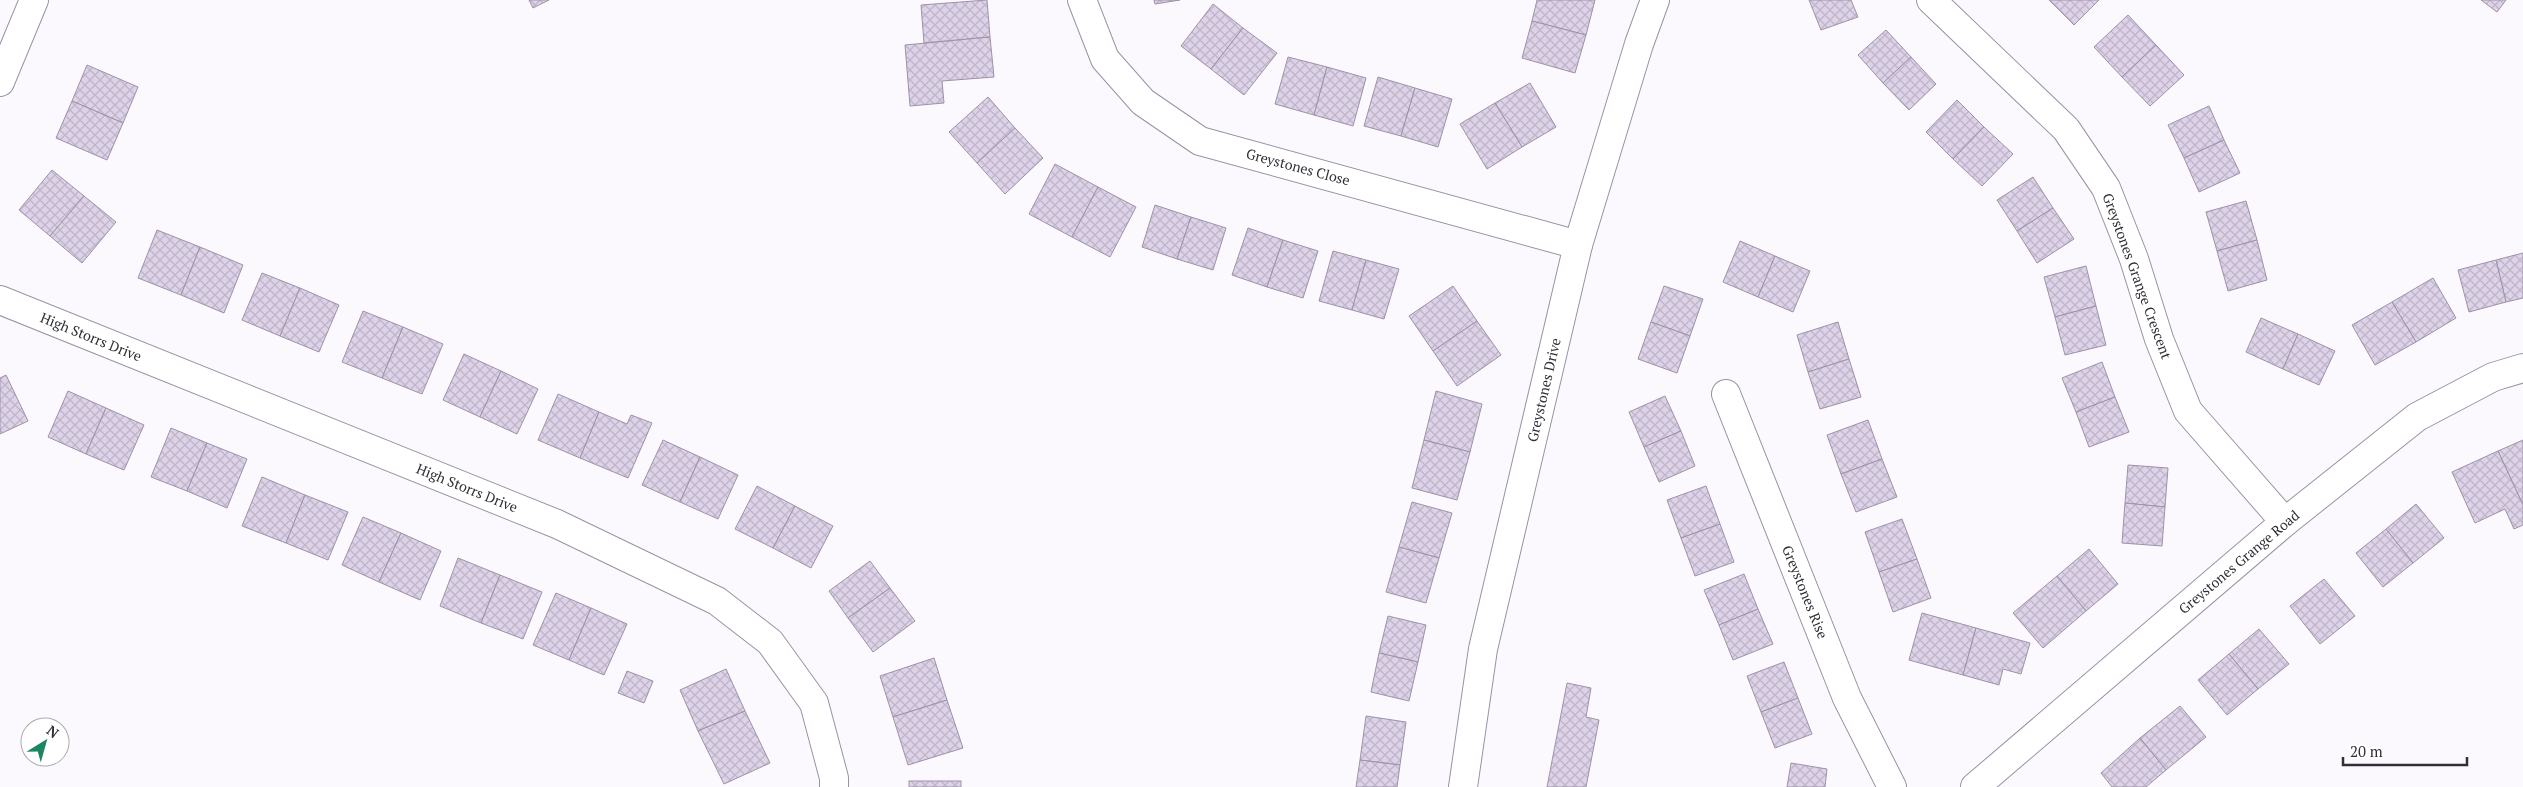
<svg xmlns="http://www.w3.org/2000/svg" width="2523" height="787" font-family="'PT Serif',serif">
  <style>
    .building { fill: url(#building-cross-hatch); stroke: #9d92a7 }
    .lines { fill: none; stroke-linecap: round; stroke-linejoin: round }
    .minor-casing { stroke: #9b91a5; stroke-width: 30 }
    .minor { stroke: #fff; stroke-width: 28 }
    .labels { text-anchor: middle; stroke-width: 4; stroke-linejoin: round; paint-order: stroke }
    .street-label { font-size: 14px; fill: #322e36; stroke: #fff }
  </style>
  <defs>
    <pattern id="building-cross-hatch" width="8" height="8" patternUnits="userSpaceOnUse" patternTransform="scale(1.25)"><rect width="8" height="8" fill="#ddd2e8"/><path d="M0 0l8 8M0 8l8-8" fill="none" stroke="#beb5c8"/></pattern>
  </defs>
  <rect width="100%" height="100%" fill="#fcf9fe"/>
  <!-- building -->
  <g class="building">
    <path d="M 529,0 L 549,0 L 533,8 Z"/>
    <path d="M 987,0 L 990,37 L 924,43 L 921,5 Z"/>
    <path d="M 1154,0 L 1180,0 L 1155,4 Z"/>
    <path d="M 1537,0 L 1595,0 L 1586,35 L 1532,21 Z"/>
    <path d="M 1809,0 L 1851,0 L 1858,17 L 1821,30 Z"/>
    <path d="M 2049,0 L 2099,0 L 2074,25 Z"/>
    <path d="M 2481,0 L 2506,0 L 2497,12 Z"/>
    <path d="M 1213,4 L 1243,28 L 1211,69 L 1181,46 Z"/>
    <path d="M 2128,15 L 2156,45 L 2122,77 L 2094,47 Z"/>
    <path d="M 1532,21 L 1586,35 L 1575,73 L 1522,58 Z"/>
    <path d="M 1243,28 L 1277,53 L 1244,95 L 1211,69 Z"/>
    <path d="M 1886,30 L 1911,57 L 1883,83 L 1858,55 Z"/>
    <path d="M 990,37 L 994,77 L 942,81 L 944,103 L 910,106 L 905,45 Z"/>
    <path d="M 2156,45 L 2184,75 L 2150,106 L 2122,77 Z"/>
    <path d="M 1288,57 L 1327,67 L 1314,115 L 1275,104 Z"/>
    <path d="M 1911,57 L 1936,84 L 1909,110 L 1883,83 Z"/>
    <path d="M 87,65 L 138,87 L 123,123 L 72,101 Z"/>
    <path d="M 1327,67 L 1366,78 L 1353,126 L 1314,115 Z"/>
    <path d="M 1378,77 L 1415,88 L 1401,136 L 1364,126 Z"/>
    <path d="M 1530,83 L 1556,127 L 1522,147 L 1495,103 Z"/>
    <path d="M 1415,88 L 1452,99 L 1438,147 L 1401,136 Z"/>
    <path d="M 988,97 L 1015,128 L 977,163 L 949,132 Z"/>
    <path d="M 1957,100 L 1984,127 L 1953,159 L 1926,132 Z"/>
    <path d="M 72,101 L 123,123 L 107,160 L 56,138 Z"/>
    <path d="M 1495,103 L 1522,147 L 1487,169 L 1460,124 Z"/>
    <path d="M 2209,106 L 2224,140 L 2184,158 L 2168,125 Z"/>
    <path d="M 1984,127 L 2013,154 L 1982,186 L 1953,159 Z"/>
    <path d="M 1015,128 L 1043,158 L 1005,194 L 977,163 Z"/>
    <path d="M 2224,140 L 2240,173 L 2199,192 L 2184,158 Z"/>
    <path d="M 1055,164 L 1098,187 L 1072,237 L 1029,214 Z"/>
    <path d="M 52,170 L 84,196 L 50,236 L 19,210 Z"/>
    <path d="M 2033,177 L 2053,208 L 2017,231 L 1997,200 Z"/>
    <path d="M 1098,187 L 1136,207 L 1110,257 L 1072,237 Z"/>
    <path d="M 84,196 L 116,222 L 82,263 L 50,236 Z"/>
    <path d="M 2246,201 L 2257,240 L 2217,251 L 2206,212 Z"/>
    <path d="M 1155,205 L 1191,217 L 1177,259 L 1142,247 Z"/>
    <path d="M 2053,208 L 2074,239 L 2037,263 L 2017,231 Z"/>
    <path d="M 1191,217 L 1226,228 L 1213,270 L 1177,259 Z"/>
    <path d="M 1248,228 L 1283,240 L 1267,287 L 1232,275 Z"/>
    <path d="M 157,230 L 200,247 L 181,295 L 138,278 Z"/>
    <path d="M 1283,240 L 1318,251 L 1303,298 L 1267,287 Z"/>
    <path d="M 2257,240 L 2267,280 L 2228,291 L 2217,251 Z"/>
    <path d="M 1740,241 L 1775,256 L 1758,297 L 1723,282 Z"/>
    <path d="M 200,247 L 243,265 L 224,313 L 181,295 Z"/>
    <path d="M 1333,251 L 1366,260 L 1352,310 L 1319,301 Z"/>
    <path d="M 2523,253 L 2523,298 L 2506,302 L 2496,260 Z"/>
    <path d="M 1775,256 L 1810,271 L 1793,312 L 1758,297 Z"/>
    <path d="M 1366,260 L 1399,269 L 1384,319 L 1352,310 Z"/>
    <path d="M 2496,260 L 2506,302 L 2469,312 L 2458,270 Z"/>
    <path d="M 2086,266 L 2096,306 L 2055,317 L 2044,277 Z"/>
    <path d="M 262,273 L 300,288 L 280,336 L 242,320 Z"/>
    <path d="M 2433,278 L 2456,318 L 2416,342 L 2392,302 Z"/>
    <path d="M 1453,286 L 1477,321 L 1433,351 L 1409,316 Z"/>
    <path d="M 1664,286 L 1703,299 L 1690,336 L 1651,322 Z"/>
    <path d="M 300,288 L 339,305 L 319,352 L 280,336 Z"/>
    <path d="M 2392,302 L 2416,342 L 2375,365 L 2352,325 Z"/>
    <path d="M 2096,306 L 2106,345 L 2065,355 L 2055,317 Z"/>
    <path d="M 363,311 L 403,327 L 382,378 L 342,362 Z"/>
    <path d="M 2261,318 L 2298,334 L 2283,369 L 2246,352 Z"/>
    <path d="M 1477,321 L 1501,355 L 1457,386 L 1433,351 Z"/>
    <path d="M 1651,322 L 1690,336 L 1677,373 L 1638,359 Z"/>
    <path d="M 1838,322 L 1849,359 L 1808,372 L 1797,335 Z"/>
    <path d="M 403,327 L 443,344 L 422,394 L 382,378 Z"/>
    <path d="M 2298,334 L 2335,351 L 2319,385 L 2283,369 Z"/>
    <path d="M 464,354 L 501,371 L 480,417 L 443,400 Z"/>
    <path d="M 1849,359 L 1861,397 L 1820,409 L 1808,372 Z"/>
    <path d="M 2102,362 L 2115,397 L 2076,412 L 2062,378 Z"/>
    <path d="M 501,371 L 538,389 L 517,434 L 480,417 Z"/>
    <path d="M 6,375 L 28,421 L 0,434 L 0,378 Z"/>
    <path d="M 68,391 L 106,408 L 86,454 L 48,437 Z"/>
    <path d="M 1436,391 L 1482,404 L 1470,452 L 1424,440 Z"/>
    <path d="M 558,394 L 599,412 L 580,458 L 538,440 Z"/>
    <path d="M 1665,396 L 1681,431 L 1644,447 L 1629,412 Z"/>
    <path d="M 2115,397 L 2129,432 L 2089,447 L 2076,412 Z"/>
    <path d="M 106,408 L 144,425 L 124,470 L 86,454 Z"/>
    <path d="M 599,412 L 627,424 L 631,415 L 652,423 L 628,478 L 580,458 Z"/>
    <path d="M 1868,420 L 1882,459 L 1841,474 L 1827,435 Z"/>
    <path d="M 171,428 L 207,443 L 187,491 L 151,477 Z"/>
    <path d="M 1681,431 L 1695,466 L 1659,482 L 1644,447 Z"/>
    <path d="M 663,440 L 700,457 L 680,502 L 642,485 Z"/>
    <path d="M 1424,440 L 1470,452 L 1457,500 L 1412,488 Z"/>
    <path d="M 2523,440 L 2523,505 L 2498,451 Z"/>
    <path d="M 207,443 L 247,459 L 227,508 L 187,491 Z"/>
    <path d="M 2498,451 L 2523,505 L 2523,525 L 2514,529 L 2505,509 L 2475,523 L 2452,472 Z"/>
    <path d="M 700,457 L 738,475 L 718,519 L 680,502 Z"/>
    <path d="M 1882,459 L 1897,497 L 1856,512 L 1841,474 Z"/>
    <path d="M 2128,465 L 2168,468 L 2165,507 L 2125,503 Z"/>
    <path d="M 262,477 L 305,495 L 286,543 L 242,526 Z"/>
    <path d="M 757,486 L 795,506 L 773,548 L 735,529 Z"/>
    <path d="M 1706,486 L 1720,524 L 1681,538 L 1667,500 Z"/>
    <path d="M 305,495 L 348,512 L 328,560 L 286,543 Z"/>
    <path d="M 1412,502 L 1452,513 L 1439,558 L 1399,547 Z"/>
    <path d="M 2125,503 L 2165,507 L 2162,546 L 2122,543 Z"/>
    <path d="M 2416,504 L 2444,538 L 2413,563 L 2386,529 Z"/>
    <path d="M 795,506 L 833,526 L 811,568 L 773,548 Z"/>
    <path d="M 363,517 L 401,533 L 379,582 L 342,565 Z"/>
    <path d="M 1902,519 L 1917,559 L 1879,572 L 1865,532 Z"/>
    <path d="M 1720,524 L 1734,562 L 1695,576 L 1681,538 Z"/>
    <path d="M 2386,529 L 2413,563 L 2383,587 L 2356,553 Z"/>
    <path d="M 401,533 L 441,551 L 420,600 L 379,582 Z"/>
    <path d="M 1399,547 L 1439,558 L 1426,603 L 1386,592 Z"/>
    <path d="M 2089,549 L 2118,584 L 2086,611 L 2057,576 Z"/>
    <path d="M 458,558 L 500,575 L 481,623 L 440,606 Z"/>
    <path d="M 1917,559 L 1931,598 L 1893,612 L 1879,572 Z"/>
    <path d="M 870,561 L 890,588 L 848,618 L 829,591 Z"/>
    <path d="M 1744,574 L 1758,609 L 1719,625 L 1704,590 Z"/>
    <path d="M 500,575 L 542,592 L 523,639 L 481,623 Z"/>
    <path d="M 2057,576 L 2086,611 L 2043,648 L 2013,613 Z"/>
    <path d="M 2324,579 L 2355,616 L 2320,644 L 2290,606 Z"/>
    <path d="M 890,588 L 915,621 L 873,652 L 848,618 Z"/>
    <path d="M 556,593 L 591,608 L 569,660 L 533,645 Z"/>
    <path d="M 591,608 L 627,624 L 604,675 L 569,660 Z"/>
    <path d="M 1758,609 L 1773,644 L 1733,660 L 1719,625 Z"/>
    <path d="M 1922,613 L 1976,628 L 1963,675 L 1909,660 Z"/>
    <path d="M 1388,616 L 1426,625 L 1418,662 L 1379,653 Z"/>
    <path d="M 1976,628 L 2030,643 L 2021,674 L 2003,669 L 1999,685 L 1963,675 Z"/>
    <path d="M 2259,629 L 2289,664 L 2258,689 L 2229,654 Z"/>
    <path d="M 1379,653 L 1418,662 L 1409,701 L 1371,692 Z"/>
    <path d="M 2229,654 L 2258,689 L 2227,715 L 2198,680 Z"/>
    <path d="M 934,658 L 947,700 L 893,717 L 880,676 Z"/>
    <path d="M 1784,662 L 1798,698 L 1761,712 L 1747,676 Z"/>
    <path d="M 726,669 L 745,711 L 698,731 L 680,690 Z"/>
    <path d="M 627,671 L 653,681 L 644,703 L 618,693 Z"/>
    <path d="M 1567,683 L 1591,688 L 1586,717 L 1599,720 L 1586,787 L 1547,787 Z"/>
    <path d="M 1798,698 L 1812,734 L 1775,748 L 1761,712 Z"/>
    <path d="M 947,700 L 963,748 L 908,765 L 893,717 Z"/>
    <path d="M 2180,706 L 2206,737 L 2166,770 L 2140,738 Z"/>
    <path d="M 745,711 L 770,763 L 724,784 L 698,731 Z"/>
    <path d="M 1366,716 L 1406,722 L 1400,765 L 1360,760 Z"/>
    <path d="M 2140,738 L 2166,770 L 2146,787 L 2112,787 L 2101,773 Z"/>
    <path d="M 1360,760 L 1400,765 L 1397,787 L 1356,787 Z"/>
    <path d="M 1791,763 L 1827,769 L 1825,787 L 1787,787 Z"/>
    <rect x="909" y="781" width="52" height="6"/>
  </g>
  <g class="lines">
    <defs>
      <g id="minor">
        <path d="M 1082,0 L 1105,59 L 1143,102 L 1200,141 L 1578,245"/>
        <path d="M 1931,0 L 2066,129 L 2106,188 L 2134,259 L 2159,339 L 2188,411 L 2285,522"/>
        <path d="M 0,82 L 34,0"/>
        <path d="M 0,300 L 557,524 L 717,601 L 770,642 L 814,703 L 834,778 L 834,787"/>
        <path d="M 1726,394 L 1847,698 L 1892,787"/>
        <path d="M 1463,787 L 1483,649 L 1578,245 L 1639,44 L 1655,0"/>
        <path d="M 1975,787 L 2285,522 L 2417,417 L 2493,377 L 2523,368"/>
      </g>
    </defs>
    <!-- minor casing -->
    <use href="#minor" class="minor-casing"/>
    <!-- minor -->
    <use href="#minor" class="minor"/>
  </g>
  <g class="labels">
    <!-- street labels -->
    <g class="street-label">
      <text transform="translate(1298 167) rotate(15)" y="5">Greystones Close</text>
      <text transform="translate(2137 276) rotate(70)" y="5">Greystones Grange Crescent</text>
      <text transform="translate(91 337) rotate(22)" y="5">High Storrs Drive</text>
      <text transform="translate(1544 390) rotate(-77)" y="5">Greystones Drive</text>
      <text transform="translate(467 488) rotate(22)" y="5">High Storrs Drive</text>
      <text transform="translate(2239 562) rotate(-40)" y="5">Greystones Grange Road</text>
      <text transform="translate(1805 592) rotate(68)" y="5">Greystones Rise</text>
    </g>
  </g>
  <!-- north arrow -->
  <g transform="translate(45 742) rotate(37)"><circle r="24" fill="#ffffff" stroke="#adabaf"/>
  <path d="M0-4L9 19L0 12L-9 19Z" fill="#1c8561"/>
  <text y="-8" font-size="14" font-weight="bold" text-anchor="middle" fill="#322e36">N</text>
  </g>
  <!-- scale -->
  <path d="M2343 757v8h124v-8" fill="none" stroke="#322e36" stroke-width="2.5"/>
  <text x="2350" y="757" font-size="15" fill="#322e36" stroke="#ffffff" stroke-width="4" paint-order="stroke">20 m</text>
</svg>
